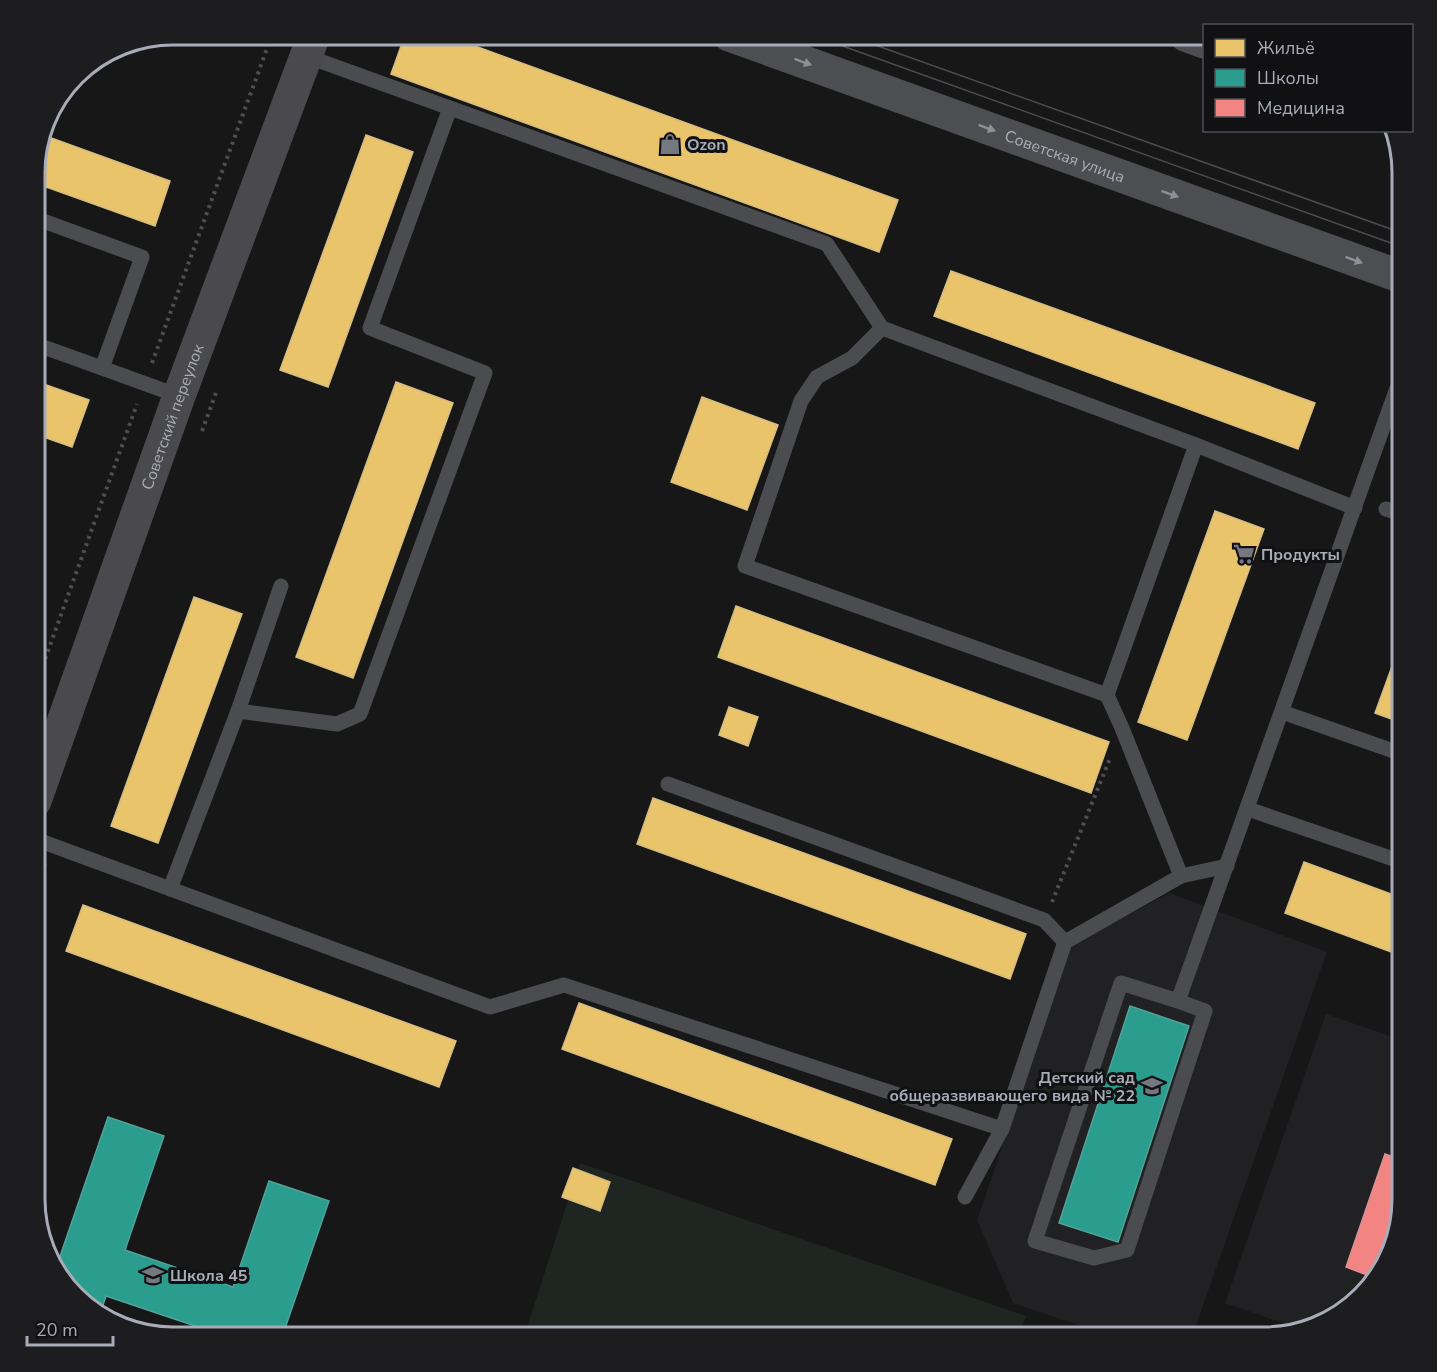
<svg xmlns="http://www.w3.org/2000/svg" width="1437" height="1372" font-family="'Nunito Sans',sans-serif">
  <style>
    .built { fill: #212123 }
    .green { fill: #1f2621 }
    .homes { fill: #e9c46a; stroke: #d6bd81; stroke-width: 1.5 }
    .schools { fill: #2a9d8f; stroke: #50a29b; stroke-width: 1.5 }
    .health { fill: #f28482; stroke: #dc9092; stroke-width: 1.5 }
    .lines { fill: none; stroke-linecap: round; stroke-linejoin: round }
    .path { stroke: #4d4e52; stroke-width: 4; stroke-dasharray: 3 4.5; stroke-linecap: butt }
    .lane { stroke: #4b4c50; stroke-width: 15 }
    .secondary { stroke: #4a4a4e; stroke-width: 33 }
    .primary { stroke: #4d4e52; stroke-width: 33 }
    .tram { stroke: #4b4d4f; stroke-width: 1.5 }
    .oneway { fill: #8d9099 }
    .labels { text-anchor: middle; stroke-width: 6; stroke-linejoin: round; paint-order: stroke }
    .poi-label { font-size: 16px; font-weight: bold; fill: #a8acb8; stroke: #111113; text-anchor: start }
    .street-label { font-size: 16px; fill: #a8acb8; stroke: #111113 }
    .rim { fill: none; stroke: #a8acb8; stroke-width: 3 }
  </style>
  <rect width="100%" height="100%" fill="#171717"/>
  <!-- built -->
  <g class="built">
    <path d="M 1169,893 L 1327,952 L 1192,1337 L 1113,1337 L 1013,1303 L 977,1220 L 1072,945 Z"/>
    <path d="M 1326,1014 L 1402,1040 L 1402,1199 L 1392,1252 L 1362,1297 L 1317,1327 L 1303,1330 L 1225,1303 Z"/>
  </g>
  <!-- green -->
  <path class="green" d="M 580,1163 L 1026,1316 L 1019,1337 L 524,1337 Z"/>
  <!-- homes -->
  <g class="homes">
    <path d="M 405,35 L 445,35 L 898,200 L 879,252 L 391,74 Z"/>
    <path d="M 43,135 L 170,181 L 155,226 L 35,183 L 35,164 Z"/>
    <path d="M 366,135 L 413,152 L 328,387 L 280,370 Z"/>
    <path d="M 951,271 L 1315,403 L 1298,449 L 934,316 Z"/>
    <path d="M 35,381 L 89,400 L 72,447 L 35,434 Z"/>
    <path d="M 396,382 L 453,403 L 353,678 L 296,657 Z"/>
    <path d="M 702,397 L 778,425 L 747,510 L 671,482 Z"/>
    <path d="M 1215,511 L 1264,529 L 1187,740 L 1138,722 Z"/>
    <path d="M 194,597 L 242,614 L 158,843 L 111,826 Z"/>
    <path d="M 736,606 L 1109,742 L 1091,793 L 718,657 Z"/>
    <path d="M 1394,661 L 1402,664 L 1402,723 L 1375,713 Z"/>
    <path d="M 729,707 L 758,717 L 748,746 L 719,735 Z"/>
    <path d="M 653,798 L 1026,934 L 1010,979 L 637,844 Z"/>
    <path d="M 1304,862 L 1402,898 L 1402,956 L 1285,913 Z"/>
    <path d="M 83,905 L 456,1041 L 439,1087 L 66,951 Z"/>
    <path d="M 579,1003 L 952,1139 L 935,1185 L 562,1049 Z"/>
    <path d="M 573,1168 L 610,1182 L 600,1211 L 562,1197 Z"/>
  </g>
  <!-- schools -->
  <g class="schools">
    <path d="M 1130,1006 L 1189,1026 L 1118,1242 L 1059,1223 Z"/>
    <path d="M 108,1117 L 164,1136 L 125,1250 L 233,1287 L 269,1181 L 329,1201 L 282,1337 L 214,1337 L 216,1333 L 106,1296 L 100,1314 L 75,1297 L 56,1268 Z"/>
  </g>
  <!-- health -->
  <path class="health" d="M 1385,1154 L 1402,1160 L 1402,1199 L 1392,1252 L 1375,1278 L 1346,1267 Z"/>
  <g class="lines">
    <!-- path -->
    <g class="path">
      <path d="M 152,363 L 272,35"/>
      <path d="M 202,431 L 217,390"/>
      <path d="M 35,687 L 137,404"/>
      <path d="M 35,894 L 45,864"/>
      <path d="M 1052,902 L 1111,756"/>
    </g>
    <!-- lane -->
    <g class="lane">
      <path d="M 306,56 L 827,244 L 882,328 L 1196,445 L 1355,508"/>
      <path d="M 35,218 L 142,257 L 102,368 L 179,396"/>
      <path d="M 882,328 L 852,358 L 817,377 L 801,401 L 745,566 L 1107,695 L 1196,445"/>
      <path d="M 35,344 L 102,368"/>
      <path d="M 1386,509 L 1402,514"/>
      <path d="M 1107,695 L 1122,728 L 1181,876"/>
      <path d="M 238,711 L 337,724 L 360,714 L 485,373 L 370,328 L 450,108"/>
      <path d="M 1282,712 L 1402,754"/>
      <path d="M 668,784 L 1044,920 L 1065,942"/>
      <path d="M 1248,809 L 1402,862"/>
      <path d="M 35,839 L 490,1007 L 564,985 L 1002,1129"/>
      <path d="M 170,889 L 238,711 L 281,586"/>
      <path d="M 1178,1001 L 1205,1011 L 1127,1250 L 1094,1258 L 1035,1241 L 1121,983 L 1178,1001 L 1402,374"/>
      <path d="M 965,1197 L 1002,1129 L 1065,942 L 1181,876 L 1227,866"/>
    </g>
    <!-- secondary -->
    <path class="secondary" id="s1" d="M 35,801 L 179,396 L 314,35"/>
    <!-- primary -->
    <g class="primary">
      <path id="s2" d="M 729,35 L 1402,277"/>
      <path d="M 1185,35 L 1204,42"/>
    </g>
    <!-- tram -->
    <g class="tram">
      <path d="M 812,35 L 1402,247"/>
      <path d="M 847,35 L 1402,233"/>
    </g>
  </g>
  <!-- one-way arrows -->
  <defs><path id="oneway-solid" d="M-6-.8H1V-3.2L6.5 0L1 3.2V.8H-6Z" transform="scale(1.5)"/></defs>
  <g class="oneway">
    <use href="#oneway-solid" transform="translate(803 62) rotate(20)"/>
    <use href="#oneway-solid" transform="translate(987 128) rotate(20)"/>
    <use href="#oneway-solid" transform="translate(1170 194) rotate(20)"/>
    <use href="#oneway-solid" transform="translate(1354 260) rotate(20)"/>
  </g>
  <!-- icons -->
  <defs>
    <symbol id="shop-bare" viewBox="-9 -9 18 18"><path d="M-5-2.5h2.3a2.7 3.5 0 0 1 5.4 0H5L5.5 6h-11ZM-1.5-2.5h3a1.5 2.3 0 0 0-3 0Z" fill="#757880" stroke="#111113" stroke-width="2.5" paint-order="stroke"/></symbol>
    <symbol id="supermarket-bare" viewBox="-9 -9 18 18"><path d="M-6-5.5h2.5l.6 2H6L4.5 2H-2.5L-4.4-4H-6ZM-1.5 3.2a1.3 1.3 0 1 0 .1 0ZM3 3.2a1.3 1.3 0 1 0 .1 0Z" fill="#757880" stroke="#111113" stroke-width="2.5" paint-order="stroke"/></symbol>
    <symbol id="school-bare" viewBox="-9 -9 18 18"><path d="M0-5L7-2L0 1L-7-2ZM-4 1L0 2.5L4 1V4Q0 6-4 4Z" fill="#757880" stroke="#111113" stroke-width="2.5" paint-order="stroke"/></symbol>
  </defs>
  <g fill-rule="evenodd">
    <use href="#shop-bare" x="655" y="129" width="30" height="30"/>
    <use href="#supermarket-bare" x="1229" y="539" width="30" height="30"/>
    <use href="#school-bare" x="1137" y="1071" width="30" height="30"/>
    <use href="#school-bare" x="138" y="1260" width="30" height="30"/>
  </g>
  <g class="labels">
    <!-- poi labels -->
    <g class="poi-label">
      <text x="687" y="150">Ozon</text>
      <text x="1261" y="560">Продукты</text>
      <text x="1135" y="1083" text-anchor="end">Детский сад<tspan x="1135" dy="18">общеразвивающего вида № 22</tspan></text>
      <text x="170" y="1281">Школа 45</text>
    </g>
    <!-- street labels -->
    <g class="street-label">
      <text dy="6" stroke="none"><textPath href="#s2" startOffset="357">Советская улица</textPath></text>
      <text dy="6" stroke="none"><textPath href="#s1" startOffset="408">Советский переулок</textPath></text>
    </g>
  </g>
  <!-- crop -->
  <path d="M0 0H1437V1372H0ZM173 45H1264A128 128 0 0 1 1392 173V1199A128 128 0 0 1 1264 1327H173A128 128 0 0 1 45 1199V173A128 128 0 0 1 173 45Z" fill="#1d1d20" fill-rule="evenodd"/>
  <path class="rim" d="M173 45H1264A128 128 0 0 1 1392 173V1199A128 128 0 0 1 1264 1327H173A128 128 0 0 1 45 1199V173A128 128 0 0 1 173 45Z"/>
  <!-- legend -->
  <rect x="1203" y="24" width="210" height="108" fill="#111113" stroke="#4d4f55" stroke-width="1.5"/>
  <rect x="1215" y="39" width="30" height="18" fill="#e9c46a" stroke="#4d4f55" stroke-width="1.5"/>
  <text x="1257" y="54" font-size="18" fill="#a8acb8">Жильё</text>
  <rect x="1215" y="69" width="30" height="18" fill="#2a9d8f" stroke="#4d4f55" stroke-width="1.5"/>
  <text x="1257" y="84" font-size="18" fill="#a8acb8">Школы</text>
  <rect x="1215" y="99" width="30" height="18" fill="#f28482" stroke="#4d4f55" stroke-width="1.5"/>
  <text x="1257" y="114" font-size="18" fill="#a8acb8">Медицина</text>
  <!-- scale -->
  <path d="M27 1336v9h86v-9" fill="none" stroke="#a8acb8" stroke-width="3"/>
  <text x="36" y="1336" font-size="18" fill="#a8acb8" stroke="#111113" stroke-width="4.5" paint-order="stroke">20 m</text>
</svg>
